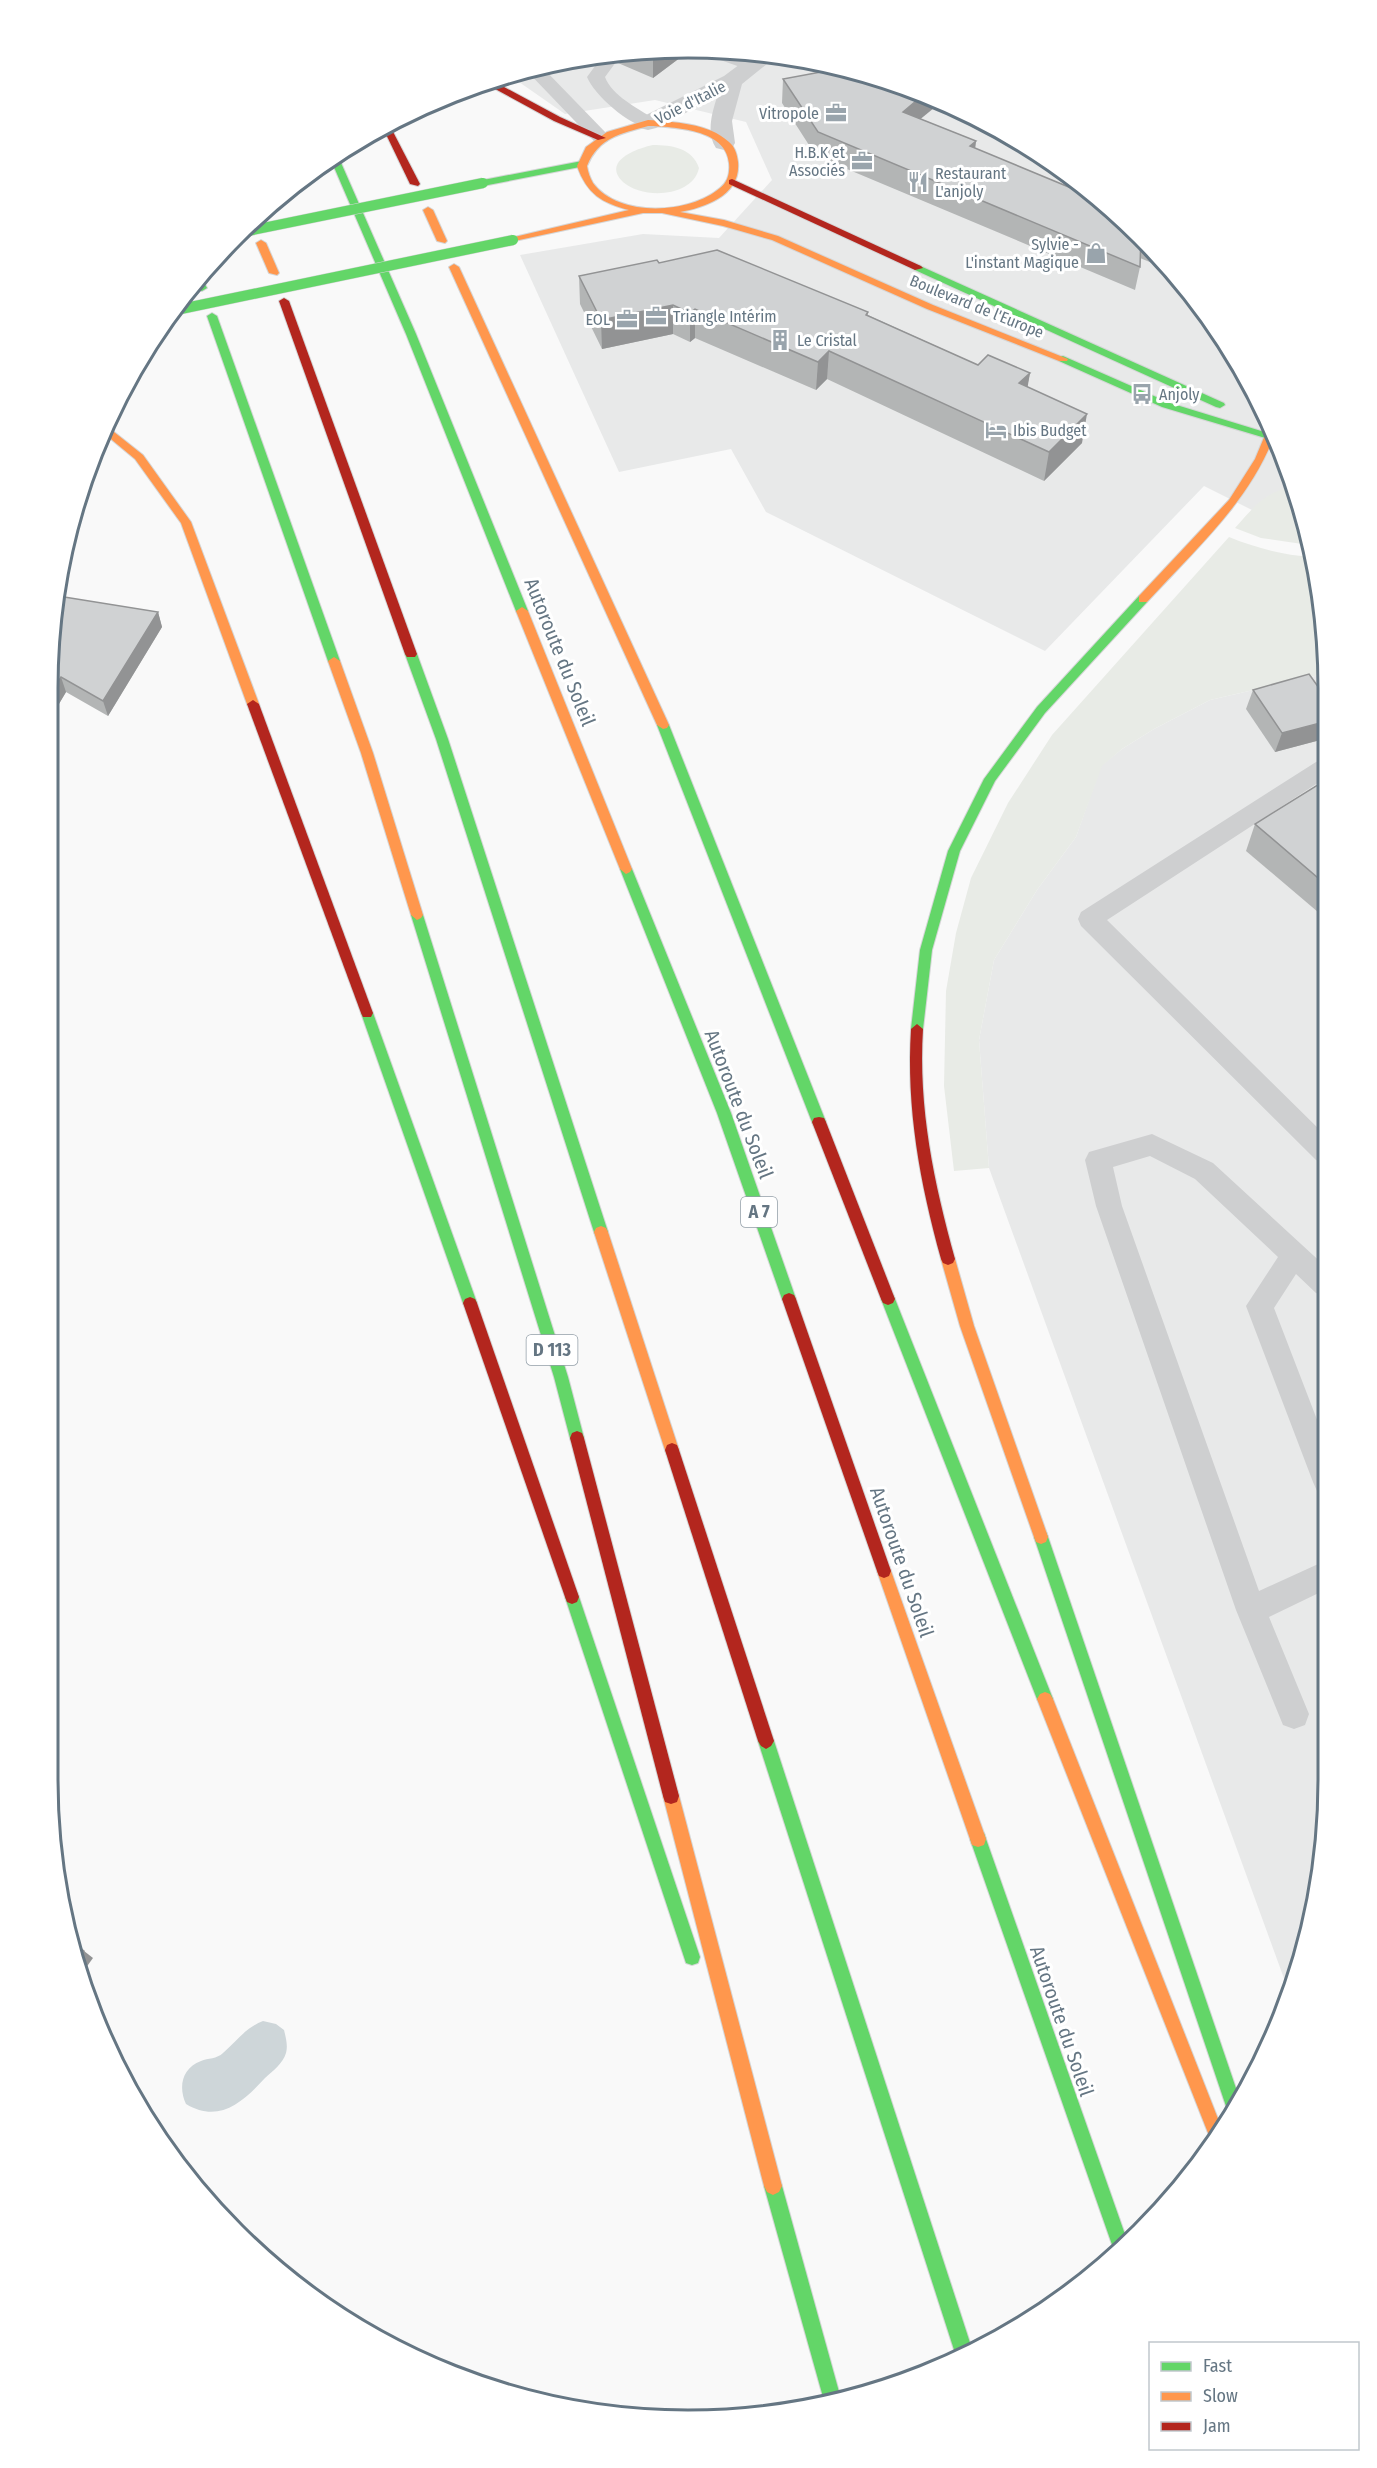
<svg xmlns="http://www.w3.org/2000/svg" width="1377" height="2468" font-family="'Fira Sans Condensed',sans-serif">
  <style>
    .built { fill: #e8e9e9 }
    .green { fill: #e8ebe6 }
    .water { fill: #ced6d9 }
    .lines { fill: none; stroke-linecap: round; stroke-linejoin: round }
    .fast-casing { stroke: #d5d6d7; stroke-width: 2 }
    .slow-casing { stroke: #d5d6d7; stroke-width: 2 }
    .jam-casing { stroke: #d5d6d7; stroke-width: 2 }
    .lane { fill: #cecfd0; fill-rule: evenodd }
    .street { fill: #cecfd0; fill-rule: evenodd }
    .fast { fill: #63d668; fill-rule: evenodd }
    .slow { fill: #ff974d; fill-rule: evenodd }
    .jam { fill: #b3261e; fill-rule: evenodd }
    .fast-bridge-casing { stroke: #d5d6d7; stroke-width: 11; stroke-linecap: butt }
    .fast-bridge { stroke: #63d668; stroke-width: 10 }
    .wall { fill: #b3b5b5 }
    .shaded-wall { fill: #929394 }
    .building { fill: #d0d2d3; stroke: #929394; stroke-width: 1.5 }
    .labels { text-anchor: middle; stroke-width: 6; stroke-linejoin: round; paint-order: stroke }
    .far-street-label { font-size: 16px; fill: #657683; stroke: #fff }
    .far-poi-label { font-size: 16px; fill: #657683; stroke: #fff; text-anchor: start }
    .shield { fill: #fff; stroke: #939fa8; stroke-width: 1.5 }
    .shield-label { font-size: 18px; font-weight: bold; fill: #657683 }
    .street-label { font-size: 20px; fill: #657683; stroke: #fff }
    .rim { fill: none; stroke: #657683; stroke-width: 3 }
  </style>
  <rect width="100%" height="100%" fill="#f9f9f9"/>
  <!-- built -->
  <g class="built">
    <path d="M 647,49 L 772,54 L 895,82 L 1009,134 L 1141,235 L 1221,333 L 1295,482 L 1308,538 L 1204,486 L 1045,651 L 766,512 L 731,449 L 619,472 L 520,255 L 643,234 L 719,238 L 772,180 L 746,122 L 655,100 L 565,114 L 509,75 L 523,70 Z"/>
    <path d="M 1324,674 L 1328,1821 L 1295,1985 L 1290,1995 L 989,1168 L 979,1040 L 994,960 L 1037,890 L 1076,837 L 1101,766 L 1122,749 L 1154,729 L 1210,700 Z"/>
  </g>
  <!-- green -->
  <g class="green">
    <path d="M 653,145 C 672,145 692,148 699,168 C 693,197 643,200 623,182 C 601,161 638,148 653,145 Z"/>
    <path d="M 1296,486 L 1309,545 L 1261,538 L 1235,528 C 1255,506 1265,491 1296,486 Z"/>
    <path d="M 1229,537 C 1256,548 1283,555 1312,557 L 1324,605 L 1324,674 L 1210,700 L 1154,729 L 1122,749 L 1102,766 L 1076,837 L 1037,890 L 994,960 L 979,1040 L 989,1168 L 954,1171 L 944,1086 L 946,991 L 956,933 L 971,878 L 1008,803 L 1052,735 Z"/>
  </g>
  <!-- water -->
  <path class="water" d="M 263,2021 L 276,2024 L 284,2030 C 286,2038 288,2046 286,2053 C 283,2063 273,2071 265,2078 C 243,2102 219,2124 186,2104 C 178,2087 182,2068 201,2061 C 208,2058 217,2059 223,2053 C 237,2041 245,2028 263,2021 Z"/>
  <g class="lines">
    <defs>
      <g id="fast">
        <path d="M 338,156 L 416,334 L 528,611 L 526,614 L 518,614 L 516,611 L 406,334 L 331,160 Z"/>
        <path d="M 582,161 L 585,162 L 585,166 L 483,186 L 478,183 L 483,180 Z"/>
        <path d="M 918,265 L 1224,403 L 1225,405 L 1220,408 L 1216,407 L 915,270 L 913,268 Z"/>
        <path d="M 200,276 L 207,288 L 202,291 L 199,290 L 195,283 Z"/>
        <path d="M 212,313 L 217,316 L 340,661 L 338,664 L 330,664 L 328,661 L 207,316 Z"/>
        <path d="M 1063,356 L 1170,403 L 1271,434 L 1275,441 L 1162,407 L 1059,361 L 1059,357 Z"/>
        <path d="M 1143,595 L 1147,596 L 1147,602 L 1045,713 L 995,781 L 960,851 L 932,950 L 923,1029 L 921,1033 L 913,1033 L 911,1029 L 920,950 L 948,851 L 984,779 L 1037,707 L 1139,596 Z"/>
        <path d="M 411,650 L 417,654 L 448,739 L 608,1232 L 606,1236 L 601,1238 L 596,1236 L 594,1232 L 436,739 L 405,654 Z"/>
        <path d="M 663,721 L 669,725 L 826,1122 L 824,1126 L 814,1126 L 812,1122 L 657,725 Z"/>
        <path d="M 626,864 L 632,869 L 731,1113 L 796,1299 L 794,1303 L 789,1305 L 784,1303 L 782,1299 L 717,1113 L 620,869 Z"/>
        <path d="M 417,910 L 423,915 L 568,1377 L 584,1438 L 582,1443 L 577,1445 L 572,1443 L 570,1438 L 554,1377 L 411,915 Z"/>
        <path d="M 367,1008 L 373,1013 L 477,1303 L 475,1307 L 470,1309 L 465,1307 L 463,1303 L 361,1013 Z"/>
        <path d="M 888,1293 L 893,1295 L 895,1299 L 1053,1699 L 1050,1704 L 1045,1706 L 1040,1704 L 1037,1699 L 881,1299 L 883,1295 Z"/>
        <path d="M 1041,1530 L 1046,1532 L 1048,1537 L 1241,2103 L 1230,2118 L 1034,1537 L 1036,1532 Z"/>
        <path d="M 572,1590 L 577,1592 L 579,1597 L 700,1957 L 698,1963 L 692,1965 L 686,1963 L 684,1957 L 565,1597 L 567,1592 Z"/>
        <path d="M 766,1733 L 771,1736 L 774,1741 L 973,2352 L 957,2359 L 758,1741 L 761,1736 Z"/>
        <path d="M 978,1831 L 984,1833 L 986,1839 L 1128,2243 L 1116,2256 L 970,1839 L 972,1833 Z"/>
        <path d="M 773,2177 L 779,2180 L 782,2186 L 841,2399 L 825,2404 L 764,2186 L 767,2180 Z"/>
      </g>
      <g id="slow">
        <path d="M 648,120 C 673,122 709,123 729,142 C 735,147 737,154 738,162 C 741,195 706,207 680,212 L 724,220 L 778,236 L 933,305 L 1068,359 L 1067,361 L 1059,361 L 927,309 L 772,240 L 723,226 L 662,213 L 643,213 L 510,242 L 510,238 L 629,210 C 602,203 587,194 577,166 L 586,147 L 607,132 ZM 648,126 C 674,127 726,129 729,163 C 730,172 728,182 720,188 C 690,214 619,218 593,183 C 590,178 588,172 587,166 C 599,137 620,134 648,126 Z"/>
        <path d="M 428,207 L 433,210 L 447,241 L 445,243 L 437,241 L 423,210 Z"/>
        <path d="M 261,240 L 266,243 L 279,273 L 277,275 L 269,273 L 256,243 Z"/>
        <path d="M 454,264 L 459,267 L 669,725 L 667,728 L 663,729 L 657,725 L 449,267 Z"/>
        <path d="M 109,428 L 143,455 L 191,522 L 259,704 L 257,707 L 249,707 L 247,704 L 181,523 L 135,459 L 106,435 Z"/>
        <path d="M 1271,434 L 1273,439 C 1247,504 1194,551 1147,602 L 1139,602 L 1139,596 L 1229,500 L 1255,459 L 1265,435 Z"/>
        <path d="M 522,607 L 528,611 L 632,869 L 630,872 L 626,874 L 620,869 L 516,611 Z"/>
        <path d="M 334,657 L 340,661 L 373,753 L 423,915 L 421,918 L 417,920 L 411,915 L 361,753 L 328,661 Z"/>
        <path d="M 601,1226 L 606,1228 L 608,1232 L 679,1450 L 677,1455 L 672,1457 L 667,1455 L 665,1450 L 594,1232 L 596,1228 Z"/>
        <path d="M 948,1253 L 953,1255 L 955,1259 L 974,1326 L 1048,1537 L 1046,1542 L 1041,1544 L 1036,1542 L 1034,1537 L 960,1326 L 941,1259 L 943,1255 Z"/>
        <path d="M 884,1564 L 889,1566 L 891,1571 L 986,1839 L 984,1845 L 978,1847 L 972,1845 L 970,1839 L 877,1571 L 879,1566 Z"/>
        <path d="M 1045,1692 L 1050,1694 L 1053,1699 L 1222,2129 L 1212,2143 L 1037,1699 L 1040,1694 Z"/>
        <path d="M 671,1788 L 677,1790 L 679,1796 L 782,2186 L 779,2192 L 773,2195 L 767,2192 L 764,2186 L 663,1796 L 665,1790 Z"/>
      </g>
      <g id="jam">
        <path d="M 493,81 L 560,117 L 606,138 L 598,140 L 554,121 L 486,84 Z"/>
        <path d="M 389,124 L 420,184 L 418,186 L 410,184 L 383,128 Z"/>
        <path d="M 732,179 L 921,266 L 923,268 L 915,270 L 729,184 L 729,180 Z"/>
        <path d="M 284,298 L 289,301 L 417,654 L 415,657 L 407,657 L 405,654 L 279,301 Z"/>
        <path d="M 253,700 L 259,704 L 373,1013 L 371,1017 L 363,1017 L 361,1013 L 247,704 Z"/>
        <path d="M 917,1024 L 923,1029 C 918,1108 934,1183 955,1259 L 953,1263 L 948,1265 L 943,1263 L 941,1259 C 920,1183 906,1108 911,1029 Z"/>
        <path d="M 819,1117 L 824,1118 L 826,1122 L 895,1299 L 893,1303 L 888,1305 L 883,1303 L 881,1299 L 812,1122 L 814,1118 Z"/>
        <path d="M 789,1293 L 794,1295 L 796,1299 L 891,1571 L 889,1576 L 884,1578 L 879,1576 L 877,1571 L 782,1299 L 784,1295 Z"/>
        <path d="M 470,1297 L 475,1299 L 477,1303 L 579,1597 L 577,1602 L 572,1604 L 567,1602 L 565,1597 L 463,1303 L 465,1299 Z"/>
        <path d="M 577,1431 L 582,1433 L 584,1438 L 679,1796 L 677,1802 L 671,1804 L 665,1802 L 663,1796 L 570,1438 L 572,1433 Z"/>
        <path d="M 672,1443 L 677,1445 L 679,1450 L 774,1741 L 771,1746 L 766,1749 L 761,1746 L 758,1741 L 665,1450 L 667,1445 Z"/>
      </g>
    </defs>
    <!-- fast casing -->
    <use href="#fast" class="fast-casing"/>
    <!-- slow casing -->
    <use href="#slow" class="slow-casing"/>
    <!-- jam casing -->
    <use href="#jam" class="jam-casing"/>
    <!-- lane -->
    <g class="lane">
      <path d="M 707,51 L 732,52 L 758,61 L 761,65 L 758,69 L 746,69 L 709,56 Z"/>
      <path d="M 607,57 L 613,58 L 616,62 L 605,77 C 612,96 638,108 654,119 L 657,123 L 654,127 C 635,132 594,95 587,77 L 601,58 Z"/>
      <path d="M 542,67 L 607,134 L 610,138 L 607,142 L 595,142 L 525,69 Z"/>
      <path d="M 1324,759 L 1324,779 L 1107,920 L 1325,1135 L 1325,1163 L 1316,1160 L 1081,926 L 1078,919 L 1081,912 L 1316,762 Z"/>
      <path d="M 1152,1134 L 1213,1163 L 1326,1267 L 1326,1297 L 1316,1293 L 1296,1274 L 1274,1308 L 1326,1443 L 1327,1495 L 1317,1491 L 1313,1482 L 1246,1306 L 1278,1257 L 1195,1179 L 1150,1156 L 1113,1167 L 1122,1206 L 1259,1591 L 1327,1560 L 1327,1589 L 1269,1617 L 1309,1714 L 1305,1725 L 1294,1729 L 1283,1725 L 1236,1610 L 1096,1206 L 1085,1160 L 1089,1152 Z"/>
    </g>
    <!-- street -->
    <path class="street" d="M 755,53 L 778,55 L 742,84 L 732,121 L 735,143 L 732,148 L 724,150 L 716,148 C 706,133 712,113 717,97 L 656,128 L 648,130 L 640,128 L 637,123 L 640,118 L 724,76 Z"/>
    <!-- fast -->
    <use href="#fast" class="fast"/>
    <!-- slow -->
    <use href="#slow" class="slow"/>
    <!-- jam -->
    <use href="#jam" class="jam"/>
    <defs>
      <g id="fast-bridge">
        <path d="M 243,232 L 483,183"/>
        <path d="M 176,310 L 513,240"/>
      </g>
    </defs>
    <!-- fast-bridge casing -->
    <use href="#fast-bridge" class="fast-bridge-casing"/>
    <!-- fast-bridge -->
    <use href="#fast-bridge" class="fast-bridge"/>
  </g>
  <!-- wall -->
  <g class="wall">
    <path d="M 647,49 L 689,51 L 653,78 L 618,63 L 613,56 L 609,56 Z"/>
    <path d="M 783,79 L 921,119 L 976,141 L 975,148 L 1088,195 L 1141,235 L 1169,270 L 1140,258 L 1140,267 L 1135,290 L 816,156 L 782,103 Z"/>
    <path d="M 659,263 L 868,312 L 868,315 L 978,365 L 1030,373 L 1027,387 L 1082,443 L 1044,481 L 827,379 L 816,390 L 695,338 L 690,342 L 673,334 L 602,349 L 580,304 L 579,276 Z"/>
    <path d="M 158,612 L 162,627 L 108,716 L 66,692 L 50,719 L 49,647 Z"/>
    <path d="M 1253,690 L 1324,695 L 1324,739 L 1275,752 L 1246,709 Z"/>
    <path d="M 1324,781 L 1325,918 L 1246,851 L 1255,824 Z"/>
  </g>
  <!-- shaded-wall -->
  <g class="shaded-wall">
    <path d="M 657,50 L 689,51 L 653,78 L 653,53 Z"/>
    <path d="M 923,95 L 940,103 L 901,135 L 903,112 Z"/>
    <path d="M 976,141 L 973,165 L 970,146 Z"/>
    <path d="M 673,305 L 673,334 L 602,349 L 601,320 Z"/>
    <path d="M 695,309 L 695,338 L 690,342 L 690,313 Z"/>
    <path d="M 829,351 L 827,379 L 816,390 L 818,362 Z"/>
    <path d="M 1030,373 L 1025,402 L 1019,383 Z"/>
    <path d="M 1087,414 L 1082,443 L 1044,481 L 1049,452 Z"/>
    <path d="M 158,612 L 162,627 L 108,716 L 103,701 Z"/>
    <path d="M 61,677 L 66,692 L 50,719 L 50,695 Z"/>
    <path d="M 1324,722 L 1324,739 L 1275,752 L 1282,733 Z"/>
    <path d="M 84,1951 L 93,1958 L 80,1976 L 76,1961 Z"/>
  </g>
  <!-- building -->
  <g class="building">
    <path d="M 645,50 L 647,49 L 657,50 L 653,53 Z"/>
    <path d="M 837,69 L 895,82 L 923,95 L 903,112 L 976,141 L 970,146 L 1088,195 L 1141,235 L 1140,267 L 818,132 L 783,79 Z"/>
    <path d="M 717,250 L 868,312 L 866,315 L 978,365 L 988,355 L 1030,373 L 1019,383 L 1087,414 L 1049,452 L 829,351 L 818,362 L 695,309 L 690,313 L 673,305 L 601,320 L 579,276 L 657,260 L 659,263 Z"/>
    <path d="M 58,596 L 158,612 L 103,701 L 61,677 L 50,695 L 49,647 Z"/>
    <path d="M 1309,674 L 1324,695 L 1324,722 L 1282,733 L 1253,690 Z"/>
    <path d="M 1324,781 L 1324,883 L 1255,824 Z"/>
    <path d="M 72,1941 L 84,1951 L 76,1961 Z"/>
  </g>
  <!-- icons -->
  <defs>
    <symbol id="office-bare" viewBox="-9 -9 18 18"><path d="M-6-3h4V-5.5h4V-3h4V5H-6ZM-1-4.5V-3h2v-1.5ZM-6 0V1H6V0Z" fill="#99a4ac" stroke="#fff" stroke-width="2.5" paint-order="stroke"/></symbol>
    <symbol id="restaurant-bare" viewBox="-9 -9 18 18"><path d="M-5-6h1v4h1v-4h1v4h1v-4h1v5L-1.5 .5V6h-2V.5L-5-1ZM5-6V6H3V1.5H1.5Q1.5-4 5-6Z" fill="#99a4ac" stroke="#fff" stroke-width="2.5" paint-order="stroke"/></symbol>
    <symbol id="shop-bare" viewBox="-9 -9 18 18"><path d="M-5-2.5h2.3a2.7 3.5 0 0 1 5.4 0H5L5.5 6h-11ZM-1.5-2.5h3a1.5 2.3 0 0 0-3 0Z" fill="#99a4ac" stroke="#fff" stroke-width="2.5" paint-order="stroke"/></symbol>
    <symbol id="building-bare" viewBox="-9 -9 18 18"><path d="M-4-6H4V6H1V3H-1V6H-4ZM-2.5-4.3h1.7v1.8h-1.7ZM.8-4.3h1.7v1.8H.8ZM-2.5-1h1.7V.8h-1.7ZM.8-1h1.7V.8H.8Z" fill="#99a4ac" stroke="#fff" stroke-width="2.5" paint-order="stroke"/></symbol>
    <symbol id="bus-bare" viewBox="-9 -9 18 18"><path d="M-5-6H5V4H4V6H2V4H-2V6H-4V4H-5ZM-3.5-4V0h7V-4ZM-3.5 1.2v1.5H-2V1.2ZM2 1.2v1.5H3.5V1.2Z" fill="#99a4ac" stroke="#fff" stroke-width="2.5" paint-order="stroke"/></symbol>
    <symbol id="hotel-bare" viewBox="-9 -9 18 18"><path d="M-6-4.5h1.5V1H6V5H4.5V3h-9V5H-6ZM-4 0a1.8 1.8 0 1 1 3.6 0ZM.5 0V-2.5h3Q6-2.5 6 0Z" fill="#99a4ac" stroke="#fff" stroke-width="2.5" paint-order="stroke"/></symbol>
  </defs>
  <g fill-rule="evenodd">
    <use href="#office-bare" x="821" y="98" width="30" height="30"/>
    <use href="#office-bare" x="847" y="146" width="30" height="30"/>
    <use href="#restaurant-bare" x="903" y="167" width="30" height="30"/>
    <use href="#shop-bare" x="1081" y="238" width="30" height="30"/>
    <use href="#office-bare" x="641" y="301" width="30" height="30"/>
    <use href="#office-bare" x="612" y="304" width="30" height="30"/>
    <use href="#building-bare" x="765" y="325" width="30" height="30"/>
    <use href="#bus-bare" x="1127" y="379" width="30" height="30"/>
    <use href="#hotel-bare" x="981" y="415" width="30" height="30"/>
  </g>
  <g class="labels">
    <!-- far-street labels -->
    <g class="far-street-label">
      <text transform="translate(690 102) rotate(-27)" y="6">Voie d'Italie</text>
      <text transform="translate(977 306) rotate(22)" y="6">Boulevard de l'Europe</text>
    </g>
    <!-- far-poi labels -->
    <g class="far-poi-label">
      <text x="819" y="119" text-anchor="end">Vitropole</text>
      <text x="845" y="158" text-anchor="end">H.B.K et<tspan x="845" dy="18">Associés</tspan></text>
      <text x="935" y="179">Restaurant<tspan x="935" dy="18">L'anjoly</tspan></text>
      <text x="1079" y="250" text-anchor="end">Sylvie -<tspan x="1079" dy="18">L'instant Magique</tspan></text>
      <text x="673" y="322">Triangle Intérim</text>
      <text x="610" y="325" text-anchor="end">EOL</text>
      <text x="797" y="346">Le Cristal</text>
      <text x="1159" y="400">Anjoly</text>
      <text x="1013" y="436">Ibis Budget</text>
    </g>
    <!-- shield labels -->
    <g class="shield">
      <rect x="741" y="1197" width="36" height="30" rx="4.5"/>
      <rect x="526.5" y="1335" width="51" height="30" rx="4.5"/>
    </g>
    <g class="shield-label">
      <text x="759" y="1218">A 7</text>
      <text x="552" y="1356">D 113</text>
    </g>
    <!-- street labels -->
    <g class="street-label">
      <text transform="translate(560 652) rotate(68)" y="7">Autoroute du Soleil</text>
      <text transform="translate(739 1104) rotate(69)" y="7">Autoroute du Soleil</text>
      <text transform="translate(902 1562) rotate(71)" y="7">Autoroute du Soleil</text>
      <text transform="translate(1062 2021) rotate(71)" y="7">Autoroute du Soleil</text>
    </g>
  </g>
  <!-- crop -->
  <path d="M0 0H1377V2468H0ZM688 58H688A630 630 0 0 1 1318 688V1780A630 630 0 0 1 688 2410H688A630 630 0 0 1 58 1780V688A630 630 0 0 1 688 58Z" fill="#fff" fill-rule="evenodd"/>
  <path class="rim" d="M688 58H688A630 630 0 0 1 1318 688V1780A630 630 0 0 1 688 2410H688A630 630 0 0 1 58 1780V688A630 630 0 0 1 688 58Z"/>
  <!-- legend -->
  <rect x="1149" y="2342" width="210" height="108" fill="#ffffff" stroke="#c1c8cd" stroke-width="1.5"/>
  <rect x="1161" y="2362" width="30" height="9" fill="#63d668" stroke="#c1c8cd" stroke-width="1.5"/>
  <text x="1203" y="2372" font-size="18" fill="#657683">Fast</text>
  <rect x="1161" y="2392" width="30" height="9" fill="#ff974d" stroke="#c1c8cd" stroke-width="1.5"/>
  <text x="1203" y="2402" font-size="18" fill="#657683">Slow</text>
  <rect x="1161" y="2422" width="30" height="9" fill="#b3261e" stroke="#c1c8cd" stroke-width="1.5"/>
  <text x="1203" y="2432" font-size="18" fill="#657683">Jam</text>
</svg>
